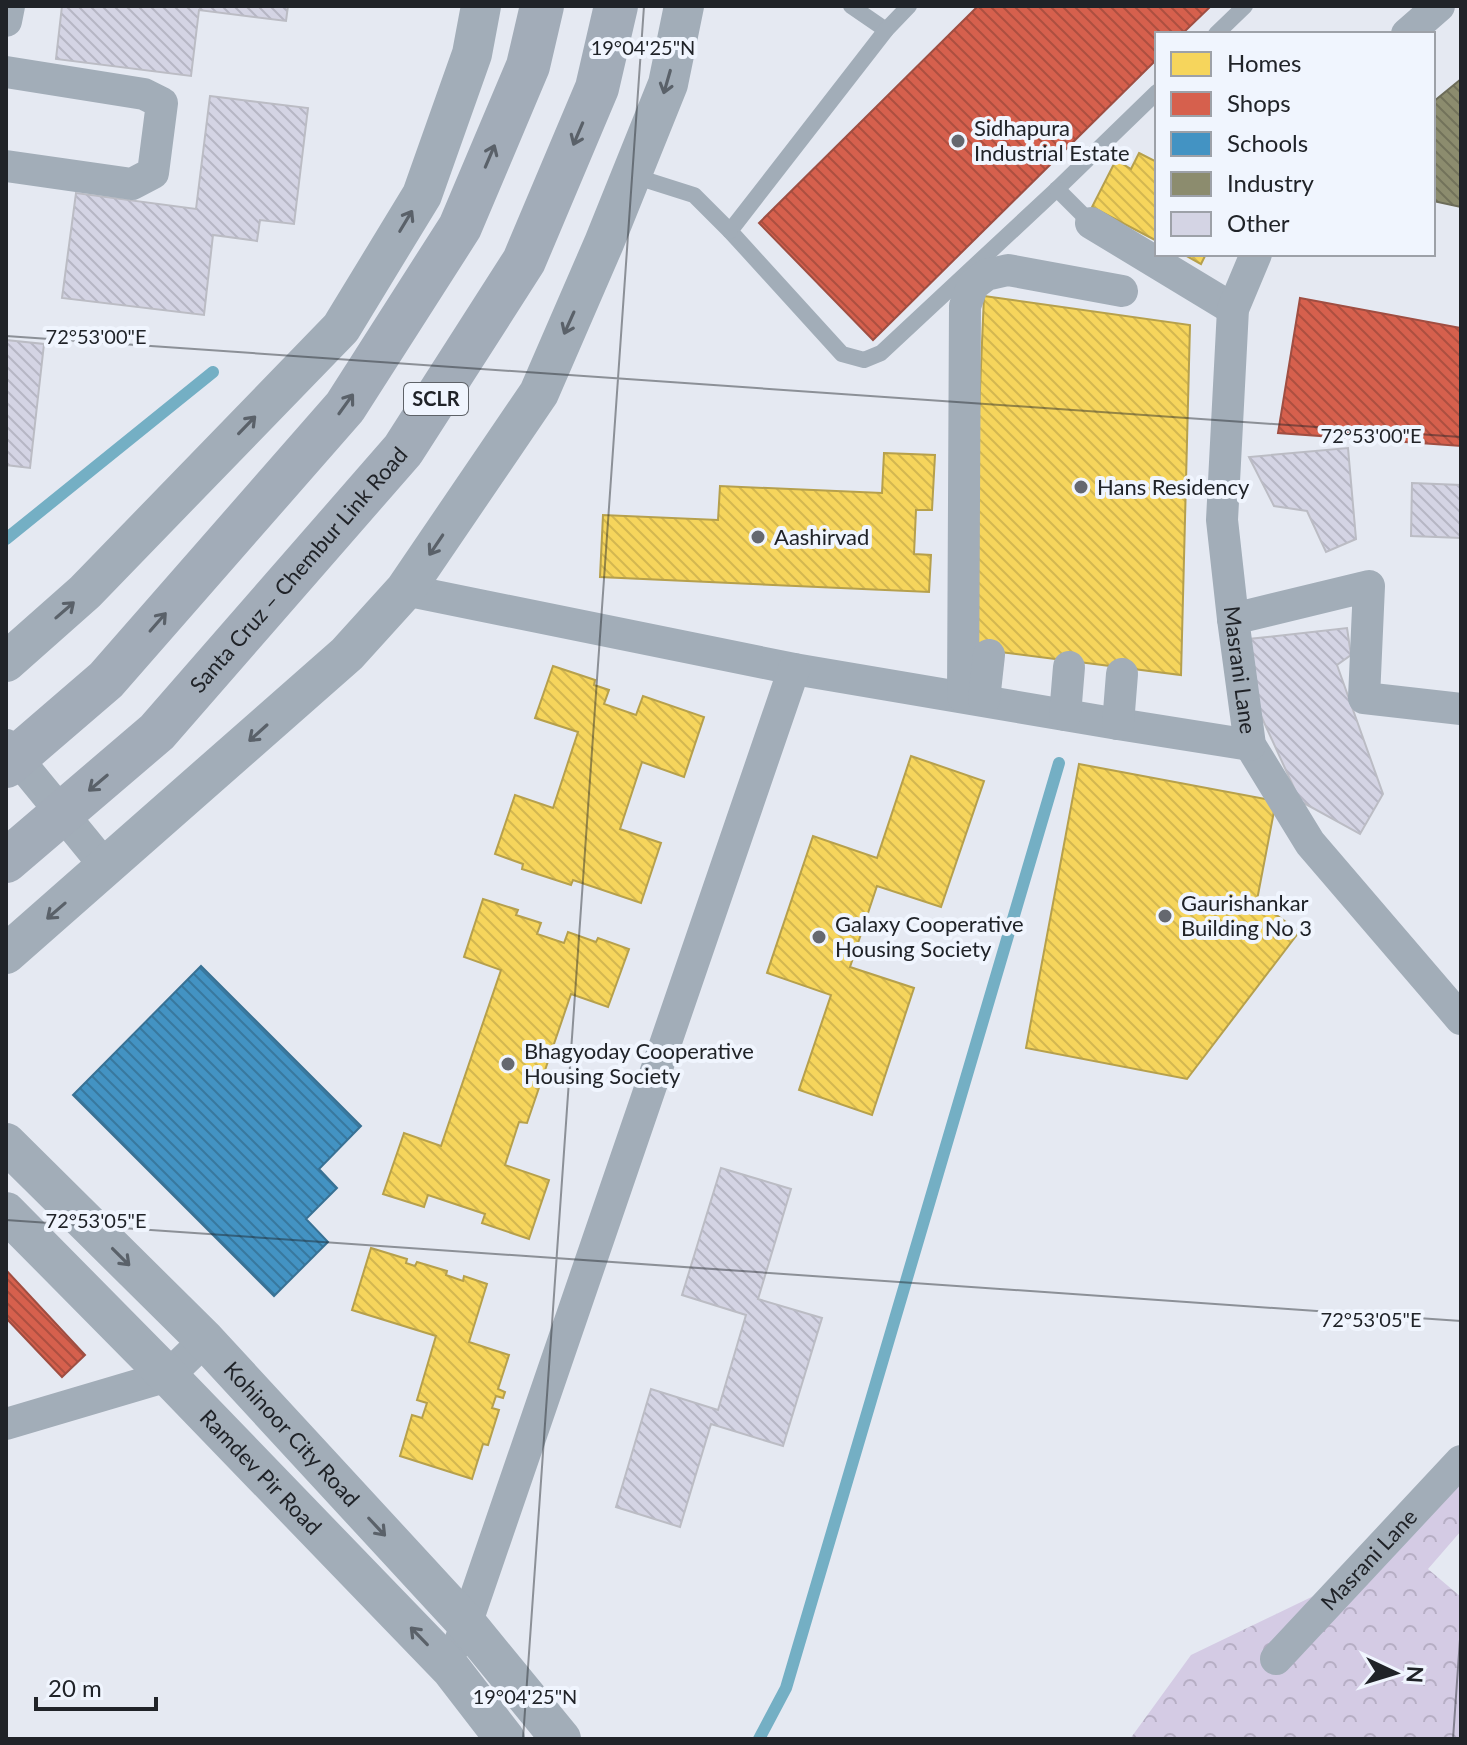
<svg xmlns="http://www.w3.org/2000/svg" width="1467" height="1745" font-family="Lato,sans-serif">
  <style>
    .park { fill: url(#park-crowns) }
    .homes { fill: url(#homes-back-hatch); stroke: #b6a04c; stroke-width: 2 }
    .shops { fill: url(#shops-back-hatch); stroke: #9f4e42; stroke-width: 2 }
    .schools { fill: url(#schools-back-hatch); stroke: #387194; stroke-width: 2 }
    .industry { fill: url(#industry-back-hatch); stroke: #6c6c59; stroke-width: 2 }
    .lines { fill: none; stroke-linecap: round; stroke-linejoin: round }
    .stream { stroke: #74afc4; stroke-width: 12 }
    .building { fill: url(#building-back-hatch); stroke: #bbbcc4; stroke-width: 2 }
    .service { stroke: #a2adb8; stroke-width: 16 }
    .minor { stroke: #a2adb8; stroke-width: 32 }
    .tertiary { stroke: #a2adb8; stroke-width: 40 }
    .trunk { stroke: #a2acb8; stroke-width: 44 }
    .oneway { stroke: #5a6169 }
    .ticks { fill: none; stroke: #202328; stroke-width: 2; stroke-opacity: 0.45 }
    .poi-dot { fill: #65686f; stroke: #f0f5fe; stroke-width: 3 }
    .labels { text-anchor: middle; stroke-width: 8; stroke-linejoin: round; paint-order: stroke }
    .shield { fill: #f0f5fe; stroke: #5e6268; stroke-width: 2 }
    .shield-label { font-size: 20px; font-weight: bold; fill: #202328 }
    .poi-label { font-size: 22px; fill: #202328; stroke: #f0f5fe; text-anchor: start }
    .street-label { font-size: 22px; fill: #202328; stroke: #f0f5fe }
    .ticks-label { font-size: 20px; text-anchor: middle; fill: #202328; stroke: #f0f5fe; stroke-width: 8; stroke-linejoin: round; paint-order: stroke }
  </style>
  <defs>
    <pattern id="park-crowns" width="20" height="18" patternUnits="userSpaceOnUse" patternTransform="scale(2)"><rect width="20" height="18" fill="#d4cbe4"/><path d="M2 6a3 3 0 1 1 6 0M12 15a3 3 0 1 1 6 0" fill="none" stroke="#b6aec4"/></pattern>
    <pattern id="homes-back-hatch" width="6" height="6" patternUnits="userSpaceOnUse" patternTransform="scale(2)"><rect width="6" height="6" fill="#f6d55c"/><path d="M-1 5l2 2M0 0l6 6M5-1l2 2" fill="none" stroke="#d3b750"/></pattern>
    <pattern id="shops-back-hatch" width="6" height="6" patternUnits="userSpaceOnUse" patternTransform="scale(2)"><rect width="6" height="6" fill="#d6604d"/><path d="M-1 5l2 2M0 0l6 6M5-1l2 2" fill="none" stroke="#ad4f40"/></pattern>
    <pattern id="schools-back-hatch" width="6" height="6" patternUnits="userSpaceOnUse" patternTransform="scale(2)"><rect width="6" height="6" fill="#4393c3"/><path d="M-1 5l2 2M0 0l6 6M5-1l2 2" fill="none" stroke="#38789e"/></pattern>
    <pattern id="industry-back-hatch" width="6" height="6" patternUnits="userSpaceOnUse" patternTransform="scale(2)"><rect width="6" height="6" fill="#8c8c6e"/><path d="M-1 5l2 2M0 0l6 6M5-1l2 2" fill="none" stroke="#72725a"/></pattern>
    <pattern id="building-back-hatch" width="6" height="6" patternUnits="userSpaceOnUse" patternTransform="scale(2)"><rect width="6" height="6" fill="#d4d4e4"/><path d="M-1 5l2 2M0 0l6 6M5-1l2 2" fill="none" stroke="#b6b6c4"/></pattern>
  </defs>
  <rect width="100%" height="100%" fill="#e5e9f2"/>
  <!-- park -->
  <path class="park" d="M 1461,1465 L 1461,1531 L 1428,1569 L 1461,1597 L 1461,1739 L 1130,1739 L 1191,1655 L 1353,1577 Z"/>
  <!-- homes -->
  <g class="homes">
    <path d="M 1139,153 L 1157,162 L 1157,241 L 1092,207 L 1116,160 L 1131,169 Z"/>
    <path d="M 1183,254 L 1206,254 L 1201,264 Z"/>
    <path d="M 984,296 L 1190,325 L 1181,675 L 969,648 Z"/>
    <path d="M 884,453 L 935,455 L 932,510 L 916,510 L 914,554 L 931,555 L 929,592 L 600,577 L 603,515 L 718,520 L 720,486 L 882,493 Z"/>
    <path d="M 553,666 L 595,680 L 594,685 L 609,690 L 604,704 L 636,715 L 643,696 L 704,717 L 684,777 L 642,762 L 620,829 L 661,843 L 641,903 L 573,880 L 571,885 L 522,869 L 523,864 L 495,854 L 515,795 L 553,808 L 578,732 L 535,718 Z"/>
    <path d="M 911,756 L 984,781 L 941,907 L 877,886 L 850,967 L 914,988 L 872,1115 L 799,1090 L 831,995 L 767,973 L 813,836 L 877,858 Z"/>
    <path d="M 1079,764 L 1276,801 L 1257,900 L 1299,932 L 1187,1079 L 1026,1048 Z"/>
    <path d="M 483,899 L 518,910 L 516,915 L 541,923 L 537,934 L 564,943 L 568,932 L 596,942 L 598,938 L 629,949 L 608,1007 L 571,994 L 527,1123 L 519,1122 L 505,1165 L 549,1180 L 529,1239 L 482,1223 L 485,1214 L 428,1195 L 424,1207 L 383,1194 L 404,1133 L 441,1146 L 501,970 L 464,957 Z"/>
    <path d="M 371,1248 L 407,1259 L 406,1263 L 415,1266 L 417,1262 L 447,1271 L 446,1275 L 463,1281 L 464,1276 L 487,1284 L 469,1342 L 509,1355 L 498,1389 L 505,1392 L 503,1398 L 496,1396 L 492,1408 L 499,1410 L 488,1445 L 483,1444 L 472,1479 L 400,1456 L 412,1415 L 422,1418 L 427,1403 L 417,1400 L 436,1336 L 352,1310 Z"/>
  </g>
  <!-- shops -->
  <g class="shops">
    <path d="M 978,6 L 1211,6 L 1182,34 L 1157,34 L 1157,59 L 873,340 L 759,223 Z"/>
    <path d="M 1300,298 L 1461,328 L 1461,446 L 1278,433 Z"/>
    <path d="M 6,1270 L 85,1355 L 62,1377 L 6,1318 Z"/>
  </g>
  <!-- schools -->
  <path class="schools" d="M 201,966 L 361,1126 L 319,1169 L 337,1188 L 306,1219 L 328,1242 L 274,1296 L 73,1095 Z"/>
  <!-- industry -->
  <path class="industry" d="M 1461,79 L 1461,207 L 1433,201 L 1433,102 Z"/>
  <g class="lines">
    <!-- stream -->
    <g class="stream">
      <path d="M 6,539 L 213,372"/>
      <path d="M 759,1739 L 786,1688 L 1059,763"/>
    </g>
  </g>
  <!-- building -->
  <g class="building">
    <path d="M 62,6 L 288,6 L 286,21 L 199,10 L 191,76 L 56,59 Z"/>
    <path d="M 210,96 L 308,108 L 294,224 L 260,220 L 257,241 L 213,235 L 204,315 L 62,298 L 76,193 L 196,209 Z"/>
    <path d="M 6,340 L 44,344 L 30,468 L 6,465 Z"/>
    <path d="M 1348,448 L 1356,539 L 1326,552 L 1307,511 L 1274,506 L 1249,457 Z"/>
    <path d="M 1412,483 L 1461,485 L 1461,538 L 1411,536 Z"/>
    <path d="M 1347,628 L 1351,655 L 1337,665 L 1383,794 L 1360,834 L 1300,801 L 1257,707 L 1249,639 Z"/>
    <path d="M 721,1168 L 791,1189 L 758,1299 L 822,1318 L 783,1446 L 711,1424 L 680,1527 L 616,1507 L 651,1389 L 718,1410 L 746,1315 L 682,1295 Z"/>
  </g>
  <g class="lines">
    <!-- service -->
    <g class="service">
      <path d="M 851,6 L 886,30"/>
      <path d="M 909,6 L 886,30 L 730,231 L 842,354 L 864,360 L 881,353 L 1057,189 L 1157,92"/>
      <path d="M 1216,34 L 1245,6"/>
      <path d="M 631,175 L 694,195 L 730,231"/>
      <path d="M 1057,189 L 1091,223"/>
    </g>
    <!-- minor -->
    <g class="minor">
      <path d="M 6,21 L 9,6"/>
      <path d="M 1407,34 L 1439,6"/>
      <path d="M 6,72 L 144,94 L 162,103 L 153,173 L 132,184 L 6,166"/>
      <path d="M 1091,223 L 1233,309"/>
      <path id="s1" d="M 1256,254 L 1233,309 L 1222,520 L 1233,619 L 1250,745 L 1310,843 L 1461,1019"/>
      <path d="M 405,590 L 794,669 L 1118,724 L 1250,745"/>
      <path d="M 1233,619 L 1369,586 L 1364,698 L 1461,709"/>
      <path d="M 963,697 L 965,306 L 973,285 L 986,275 L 1008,270 L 1122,291"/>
      <path d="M 984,700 L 989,655"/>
      <path d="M 1065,715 L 1069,667"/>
      <path d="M 1118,724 L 1122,674"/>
      <path d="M 6,745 L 106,867"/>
      <path d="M 6,1424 L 168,1376 L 205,1340"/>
      <path d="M 460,1642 L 794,669"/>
      <path id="s2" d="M 1276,1659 L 1461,1461"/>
    </g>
    <!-- tertiary -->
    <g class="tertiary">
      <path d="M 6,662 L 85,592 L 341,328 L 422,195 L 472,54 L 481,6"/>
      <path d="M 6,954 L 347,654 L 405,590 L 539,393 L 604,243 L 668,84 L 684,6"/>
      <path id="s3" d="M 6,1143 L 205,1340 L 466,1623 L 561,1739"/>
      <path id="s4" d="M 6,1212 L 168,1376 L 451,1669 L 505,1739"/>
    </g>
    <!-- trunk -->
    <g class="trunk">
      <path d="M 6,766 L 106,680 L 345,407 L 460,227 L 528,66 L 542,6"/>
      <path id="s5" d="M 6,861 L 157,732 L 403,450 L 524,261 L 597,88 L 616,6"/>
    </g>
  </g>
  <!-- one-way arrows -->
  <defs><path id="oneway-shaft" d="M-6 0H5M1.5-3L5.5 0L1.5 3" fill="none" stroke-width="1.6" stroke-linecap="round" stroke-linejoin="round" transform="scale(2)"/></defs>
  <g class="oneway">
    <use href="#oneway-shaft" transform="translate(667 82) rotate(106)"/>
    <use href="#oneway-shaft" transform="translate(578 134) rotate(113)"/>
    <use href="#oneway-shaft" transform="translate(490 156) rotate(-67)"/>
    <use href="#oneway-shaft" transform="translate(406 221) rotate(-59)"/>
    <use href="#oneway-shaft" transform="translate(569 323) rotate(114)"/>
    <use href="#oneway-shaft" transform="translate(346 404) rotate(-54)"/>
    <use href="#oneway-shaft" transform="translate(247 425) rotate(-46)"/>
    <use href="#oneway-shaft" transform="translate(436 545) rotate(124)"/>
    <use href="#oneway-shaft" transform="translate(65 610) rotate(-41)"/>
    <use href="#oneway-shaft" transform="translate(158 622) rotate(-49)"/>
    <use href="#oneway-shaft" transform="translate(258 733) rotate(138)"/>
    <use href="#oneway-shaft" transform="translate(98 783) rotate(140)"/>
    <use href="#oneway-shaft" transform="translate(56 911) rotate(139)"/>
    <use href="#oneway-shaft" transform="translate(121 1257) rotate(45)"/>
    <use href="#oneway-shaft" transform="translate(377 1527) rotate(47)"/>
    <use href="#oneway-shaft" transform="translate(419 1636) rotate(-134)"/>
  </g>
  <!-- ticks -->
  <path class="ticks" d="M 6,336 L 1461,437M 6,1220 L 1461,1321M 523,1739 L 644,6M 1453,1739 L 1461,1625"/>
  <!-- markers -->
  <g class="poi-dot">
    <circle cx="958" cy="141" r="8"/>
    <circle cx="1081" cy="487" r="8"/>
    <circle cx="758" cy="537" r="8"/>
    <circle cx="1165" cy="916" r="8"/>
    <circle cx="819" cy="937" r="8"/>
    <circle cx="508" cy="1064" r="8"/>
  </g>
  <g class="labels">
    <!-- shield labels -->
    <rect class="shield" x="404" y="383" width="64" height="32" rx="6"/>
    <g class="shield-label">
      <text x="436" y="406">SCLR</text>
    </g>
    <!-- poi labels -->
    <g class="poi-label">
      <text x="974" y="136">Sidhapura<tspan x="974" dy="25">Industrial Estate</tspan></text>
      <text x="1097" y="495">Hans Residency</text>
      <text x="774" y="545">Aashirvad</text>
      <text x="1181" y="911">Gaurishankar<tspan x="1181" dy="25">Building No 3</tspan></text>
      <text x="835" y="932">Galaxy Cooperative<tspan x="835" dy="25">Housing Society</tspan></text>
      <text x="524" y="1059">Bhagyoday Cooperative<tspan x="524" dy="25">Housing Society</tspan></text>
    </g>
    <!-- street labels -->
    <g class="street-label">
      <text dy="8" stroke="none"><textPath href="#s5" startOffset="414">Santa Cruz – Chembur Link Road</textPath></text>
      <text dy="8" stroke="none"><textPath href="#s1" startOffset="422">Masrani Lane</textPath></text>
      <text dy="8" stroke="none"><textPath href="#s3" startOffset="408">Kohinoor City Road</textPath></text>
      <text dy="8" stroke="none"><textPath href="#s4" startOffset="364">Ramdev Pir Road</textPath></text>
      <text dy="8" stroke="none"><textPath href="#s2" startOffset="136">Masrani Lane</textPath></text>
    </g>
  </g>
  <g class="ticks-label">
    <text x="643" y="55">19°04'25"N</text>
    <text x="96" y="344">72°53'00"E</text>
    <text x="1371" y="443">72°53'00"E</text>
    <text x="96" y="1228">72°53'05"E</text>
    <text x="1371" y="1327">72°53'05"E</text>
    <text x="525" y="1704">19°04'25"N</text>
  </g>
  <!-- border -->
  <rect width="1467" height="1745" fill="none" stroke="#202328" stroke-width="16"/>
  <!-- legend -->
  <rect x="1155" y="32" width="280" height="224" fill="#f0f5fe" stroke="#9da1a8" stroke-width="2"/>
  <rect x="1171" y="52" width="40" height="24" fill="#f6d55c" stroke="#9da1a8" stroke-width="2"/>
  <text x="1227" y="72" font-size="24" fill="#202328">Homes</text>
  <rect x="1171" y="92" width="40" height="24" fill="#d6604d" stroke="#9da1a8" stroke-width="2"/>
  <text x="1227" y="112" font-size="24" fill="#202328">Shops</text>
  <rect x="1171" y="132" width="40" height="24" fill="#4393c3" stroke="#9da1a8" stroke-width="2"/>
  <text x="1227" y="152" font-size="24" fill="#202328">Schools</text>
  <rect x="1171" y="172" width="40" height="24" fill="#8c8c6e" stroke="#9da1a8" stroke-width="2"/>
  <text x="1227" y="192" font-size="24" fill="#202328">Industry</text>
  <rect x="1171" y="212" width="40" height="24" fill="#d4d4e4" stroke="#9da1a8" stroke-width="2"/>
  <text x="1227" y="232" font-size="24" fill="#202328">Other</text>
  <!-- north arrow -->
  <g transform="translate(1395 1673) rotate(94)" stroke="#f0f5fe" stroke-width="6" paint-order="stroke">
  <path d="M0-6L14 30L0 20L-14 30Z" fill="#202328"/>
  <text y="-12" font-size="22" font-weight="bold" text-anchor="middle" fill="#202328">N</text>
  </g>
  <!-- scale -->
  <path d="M36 1697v12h120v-12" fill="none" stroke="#202328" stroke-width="4"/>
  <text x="48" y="1697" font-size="24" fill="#202328" stroke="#f0f5fe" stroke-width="6" paint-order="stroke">20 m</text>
</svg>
